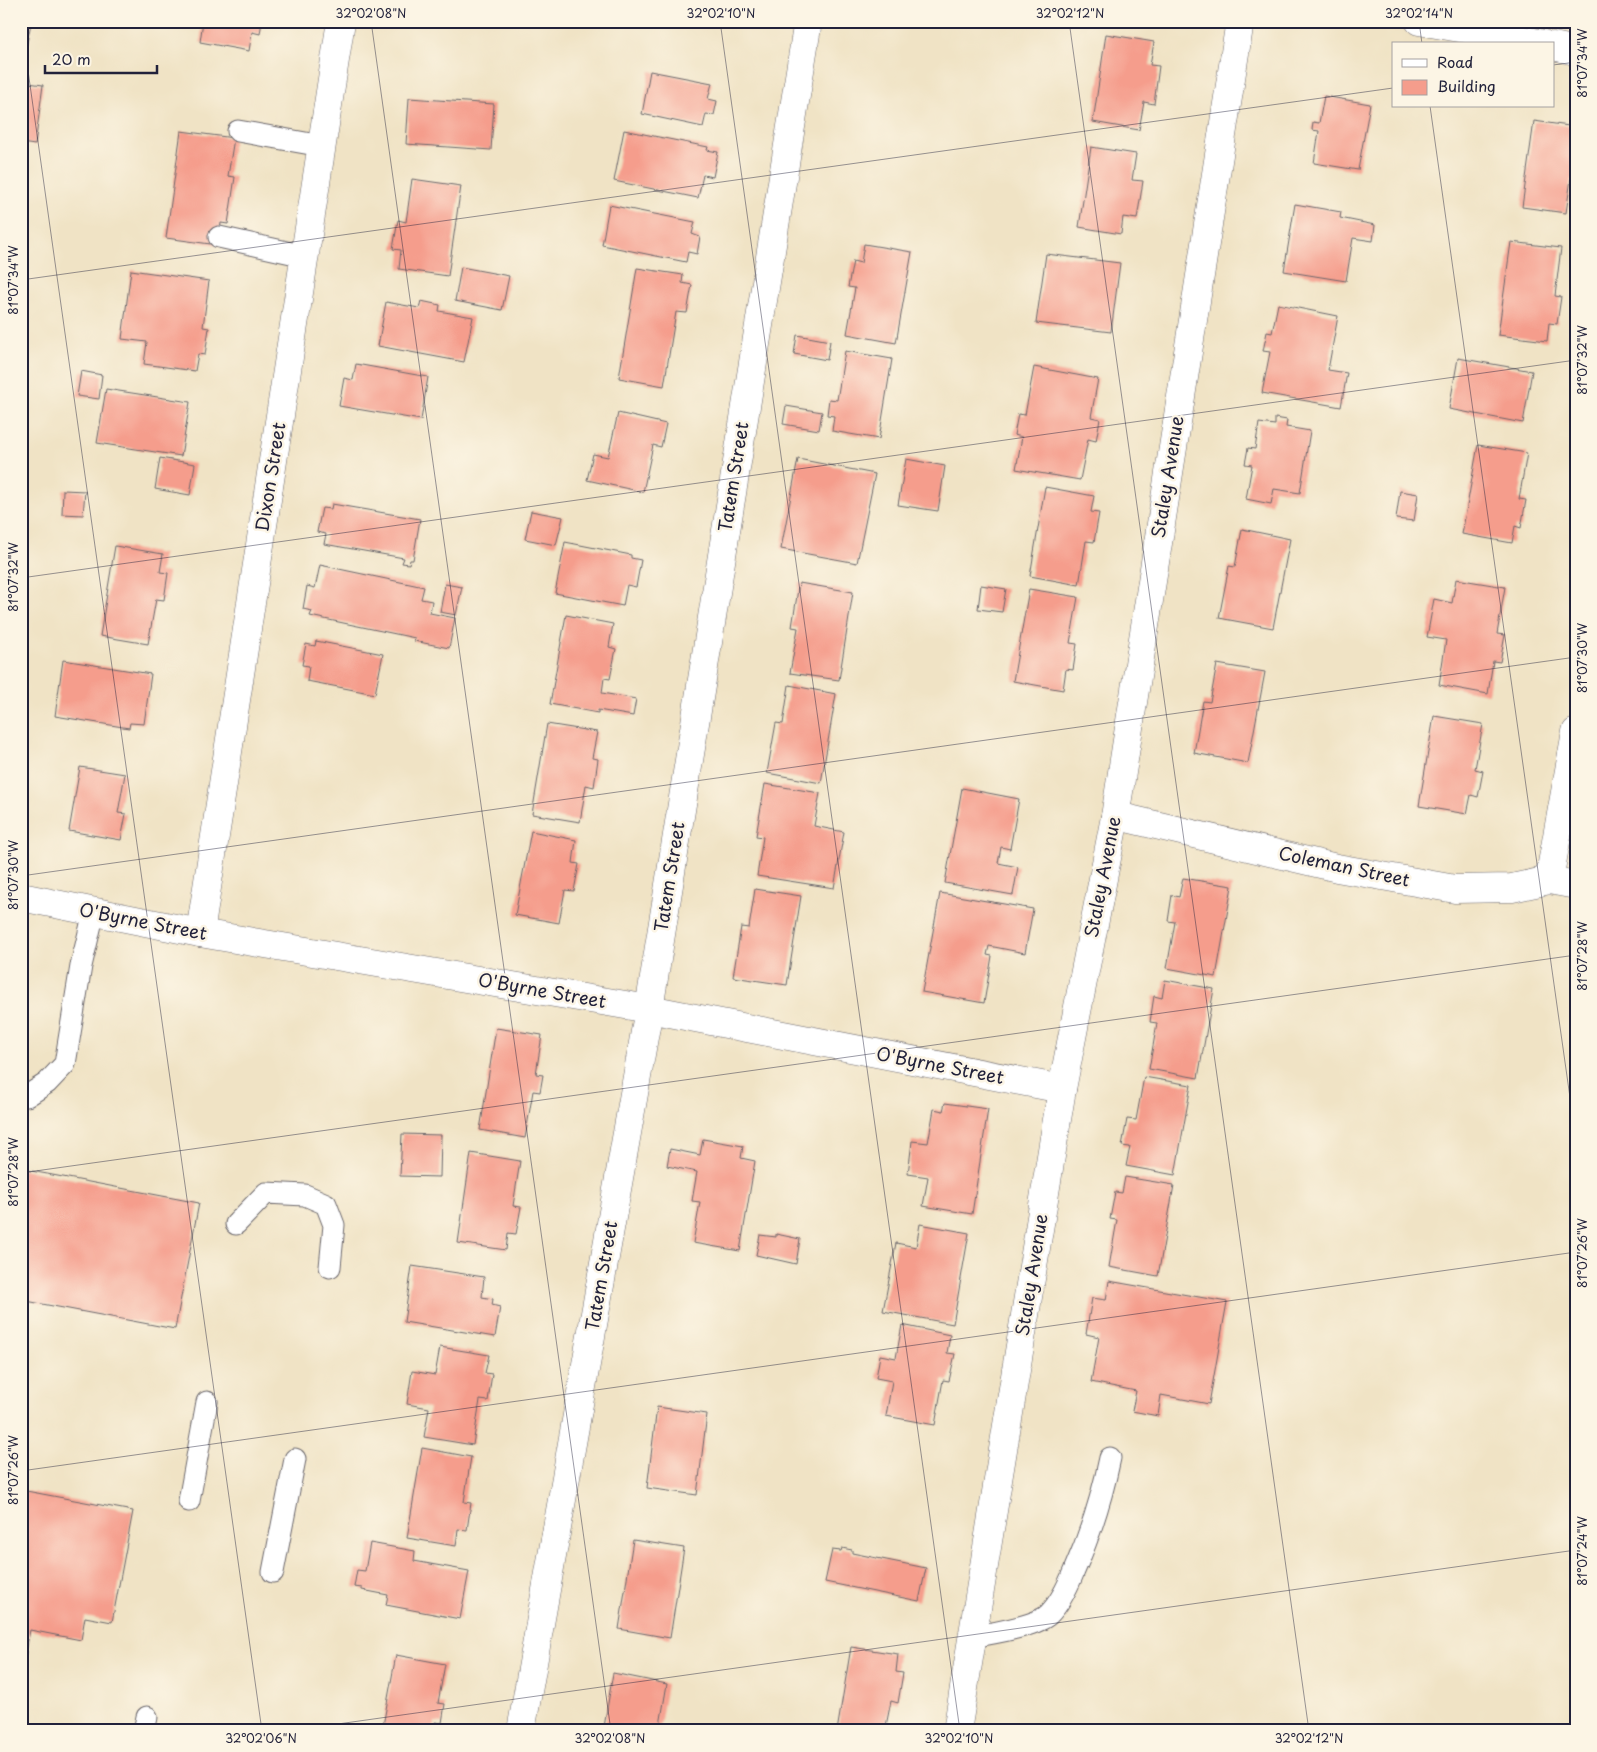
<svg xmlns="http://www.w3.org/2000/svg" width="1597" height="1752" font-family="'Playpen Sans',sans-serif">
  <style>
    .building { fill: #f59d8c }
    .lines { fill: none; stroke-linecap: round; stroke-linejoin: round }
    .service-casing { stroke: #6a666b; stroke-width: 23 }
    .minor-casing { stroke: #6a666b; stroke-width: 29 }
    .tertiary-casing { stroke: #6a666b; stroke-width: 29 }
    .service { stroke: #fff; stroke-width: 21 }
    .minor { stroke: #fff; stroke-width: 28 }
    .tertiary { stroke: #fff; stroke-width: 28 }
    .ticks { fill: none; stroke: #22223b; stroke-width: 1; stroke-opacity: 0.45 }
    .labels { text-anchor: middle; stroke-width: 5; stroke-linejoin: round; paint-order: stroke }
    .street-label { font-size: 18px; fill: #22223b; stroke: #fcf5e5 }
    .neatline { fill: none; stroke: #22223b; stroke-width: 2 }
    .ticks-label { font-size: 12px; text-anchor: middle; fill: #22223b }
  </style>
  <rect width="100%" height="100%" fill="#fcf5e5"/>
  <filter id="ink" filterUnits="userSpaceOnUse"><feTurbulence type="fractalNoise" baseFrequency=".02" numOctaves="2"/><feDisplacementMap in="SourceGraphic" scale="10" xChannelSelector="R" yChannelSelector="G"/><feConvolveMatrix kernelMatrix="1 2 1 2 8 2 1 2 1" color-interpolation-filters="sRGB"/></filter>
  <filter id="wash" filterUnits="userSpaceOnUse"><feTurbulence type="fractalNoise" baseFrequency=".0096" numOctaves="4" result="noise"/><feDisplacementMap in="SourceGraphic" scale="20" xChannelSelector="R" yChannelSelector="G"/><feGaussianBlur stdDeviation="1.12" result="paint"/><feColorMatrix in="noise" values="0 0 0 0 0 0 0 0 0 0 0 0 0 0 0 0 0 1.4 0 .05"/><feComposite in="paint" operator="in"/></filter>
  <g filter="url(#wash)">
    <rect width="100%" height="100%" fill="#f0e3c5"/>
    <g id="blocks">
      <!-- building -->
      <g class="building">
        <path d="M 21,21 L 28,21 L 31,23 L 26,48 L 21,48 Z"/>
        <path d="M 203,21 L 262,21 L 260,34 L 252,32 L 249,51 L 200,42 Z"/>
        <path d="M 1106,34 L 1154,42 L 1150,65 L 1159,66 L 1154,104 L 1144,102 L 1139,130 L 1093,122 Z"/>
        <path d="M 21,58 L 25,58 L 22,73 L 21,73 Z"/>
        <path d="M 650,71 L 712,83 L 708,99 L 717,101 L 714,115 L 706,114 L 703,127 L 642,114 Z"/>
        <path d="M 21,82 L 43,85 L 35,145 L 21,143 Z"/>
        <path d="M 1324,96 L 1370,104 L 1358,170 L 1314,163 L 1319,131 L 1312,130 L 1313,122 L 1319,123 Z"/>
        <path d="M 409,98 L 494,104 L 491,150 L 406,144 Z"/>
        <path d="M 1534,121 L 1576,127 L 1576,180 L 1571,179 L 1566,213 L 1522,207 Z"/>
        <path d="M 624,130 L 708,147 L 707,150 L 718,152 L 713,177 L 703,175 L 698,198 L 614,181 Z"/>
        <path d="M 181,131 L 234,138 L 228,176 L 235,177 L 228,224 L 221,223 L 218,245 L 166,238 Z"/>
        <path d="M 1091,147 L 1136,154 L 1132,180 L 1143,181 L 1137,219 L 1123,217 L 1121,234 L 1079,227 Z"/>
        <path d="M 412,179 L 461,186 L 448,276 L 399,269 L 401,250 L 393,249 L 398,220 L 406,222 Z"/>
        <path d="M 1295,204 L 1341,212 L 1340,218 L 1375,225 L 1373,241 L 1353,238 L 1346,281 L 1284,271 Z"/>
        <path d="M 609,205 L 695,222 L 692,234 L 700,237 L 697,254 L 688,252 L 686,262 L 602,245 Z"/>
        <path d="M 1511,242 L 1561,248 L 1555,296 L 1561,297 L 1557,324 L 1549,323 L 1547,341 L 1498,335 Z"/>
        <path d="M 864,244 L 912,252 L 896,343 L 847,334 L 855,288 L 848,287 L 853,261 L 861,263 Z"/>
        <path d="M 1046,254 L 1120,263 L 1111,332 L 1036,323 Z"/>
        <path d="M 461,267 L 509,276 L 502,310 L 455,301 Z"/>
        <path d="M 637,268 L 683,275 L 682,283 L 692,285 L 687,313 L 676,312 L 664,386 L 619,378 Z"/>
        <path d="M 131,270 L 209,281 L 203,327 L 209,328 L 205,355 L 198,354 L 195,371 L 144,364 L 147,342 L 122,339 Z"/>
        <path d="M 421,301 L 440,305 L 439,311 L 473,317 L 464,362 L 378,346 L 386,302 L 419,308 Z"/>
        <path d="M 1278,304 L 1338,316 L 1328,370 L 1347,373 L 1341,407 L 1262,393 L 1270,352 L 1263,351 L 1267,332 L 1272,333 Z"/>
        <path d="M 797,335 L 830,341 L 827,360 L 794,354 Z"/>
        <path d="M 845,351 L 892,359 L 879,439 L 832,431 L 834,416 L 827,415 L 829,399 L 837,400 Z"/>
        <path d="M 1458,358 L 1532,371 L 1523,423 L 1449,409 Z"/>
        <path d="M 356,364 L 428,377 L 421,420 L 339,406 L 344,378 L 353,380 Z"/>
        <path d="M 1034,367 L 1098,379 L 1091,417 L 1100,419 L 1096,441 L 1088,439 L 1080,480 L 1016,469 L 1022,437 L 1014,435 L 1018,414 L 1025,415 Z"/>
        <path d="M 81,371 L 102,375 L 99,399 L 77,396 Z"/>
        <path d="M 106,389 L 190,402 L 181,456 L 97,443 Z"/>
        <path d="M 786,406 L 822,412 L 819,430 L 783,424 Z"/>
        <path d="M 618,413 L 666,424 L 661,447 L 653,445 L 643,492 L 587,480 L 593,454 L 608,457 Z"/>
        <path d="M 1275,418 L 1287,420 L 1286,427 L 1310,431 L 1300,493 L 1274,489 L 1271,504 L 1246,499 L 1252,465 L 1245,464 L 1248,448 L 1255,449 L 1259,423 L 1275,425 Z"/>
        <path d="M 1478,445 L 1527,453 L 1519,499 L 1526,500 L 1521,528 L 1515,526 L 1512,543 L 1462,534 Z"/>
        <path d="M 160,458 L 195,464 L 190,495 L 155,489 Z"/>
        <path d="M 798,459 L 875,474 L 857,563 L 781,549 Z"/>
        <path d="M 906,459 L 945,466 L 938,511 L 898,505 Z"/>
        <path d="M 1045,487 L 1094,496 L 1091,512 L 1099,513 L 1094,542 L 1086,541 L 1079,585 L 1030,576 Z"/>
        <path d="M 63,490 L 85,491 L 83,515 L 62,514 Z"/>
        <path d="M 1400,491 L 1418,494 L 1414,521 L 1396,519 Z"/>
        <path d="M 332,504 L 420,519 L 413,560 L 410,560 L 409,564 L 402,563 L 404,558 L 324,544 L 326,534 L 317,532 L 322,508 L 331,509 Z"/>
        <path d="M 531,511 L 563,517 L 556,545 L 525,539 Z"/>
        <path d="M 1242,529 L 1290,539 L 1273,628 L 1219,618 L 1229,566 L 1235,567 Z"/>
        <path d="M 565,542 L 631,555 L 631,558 L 641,560 L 636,587 L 627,585 L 623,606 L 555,593 Z"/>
        <path d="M 115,546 L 163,554 L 160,572 L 168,573 L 164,600 L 156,599 L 148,644 L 100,636 Z"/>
        <path d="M 320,565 L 424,587 L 421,599 L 432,601 L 430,613 L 455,618 L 449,648 L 414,641 L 415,638 L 310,616 L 312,611 L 303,609 L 307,586 L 315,588 Z"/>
        <path d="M 1456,579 L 1505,587 L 1497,634 L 1505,635 L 1500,662 L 1493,661 L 1488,694 L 1439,685 L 1446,640 L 1427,637 L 1434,599 L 1452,603 Z"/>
        <path d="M 799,583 L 853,592 L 839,680 L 790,673 L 798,628 L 792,627 Z"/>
        <path d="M 445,584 L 462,587 L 456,615 L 440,612 Z"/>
        <path d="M 981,585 L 1006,589 L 1002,612 L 978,609 Z"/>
        <path d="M 1029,589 L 1078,597 L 1070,643 L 1077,644 L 1073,670 L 1066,669 L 1063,690 L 1013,681 Z"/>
        <path d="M 566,615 L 613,624 L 609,647 L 616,649 L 610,679 L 604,678 L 602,693 L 636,699 L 633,716 L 598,710 L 598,713 L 550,704 Z"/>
        <path d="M 316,641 L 383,654 L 375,694 L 307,681 L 309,666 L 302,665 L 306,644 L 315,646 Z"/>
        <path d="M 63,660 L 151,674 L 144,724 L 130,723 L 129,728 L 55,716 Z"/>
        <path d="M 1217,664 L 1265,672 L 1248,763 L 1194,753 L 1203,701 L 1210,702 Z"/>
        <path d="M 789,685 L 836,694 L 821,783 L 767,773 L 776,723 L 783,724 Z"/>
        <path d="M 1434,716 L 1483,724 L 1475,769 L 1483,771 L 1478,797 L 1471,795 L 1467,814 L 1419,806 Z"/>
        <path d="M 547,724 L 597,732 L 592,758 L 598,759 L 594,787 L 586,785 L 580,822 L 532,814 Z"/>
        <path d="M 80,767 L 125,774 L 118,813 L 126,814 L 121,840 L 69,831 Z"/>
        <path d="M 765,784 L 820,793 L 814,826 L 844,832 L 834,888 L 757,876 L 763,837 L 756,836 Z"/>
        <path d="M 962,788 L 1019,799 L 1010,849 L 1001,847 L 998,863 L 1018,867 L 1013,895 L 945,883 Z"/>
        <path d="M 531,831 L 576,840 L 573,863 L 579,864 L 574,891 L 565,890 L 559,923 L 515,915 Z"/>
        <path d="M 1183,878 L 1232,886 L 1216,977 L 1167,968 L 1175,922 L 1168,921 L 1172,895 L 1179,897 Z"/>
        <path d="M 755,889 L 801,896 L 787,985 L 733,977 L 741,927 L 749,928 Z"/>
        <path d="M 940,893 L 1033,909 L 1025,953 L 989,946 L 987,955 L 992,956 L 984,1003 L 922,992 Z"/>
        <path d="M 1165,980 L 1214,989 L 1198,1078 L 1149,1069 L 1157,1023 L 1150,1022 L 1154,996 L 1162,998 Z"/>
        <path d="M 496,1028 L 542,1035 L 536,1074 L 543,1075 L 540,1092 L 533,1091 L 525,1138 L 480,1130 Z"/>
        <path d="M 1144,1077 L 1191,1085 L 1175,1175 L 1126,1166 L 1130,1147 L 1122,1146 L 1127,1119 L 1136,1120 Z"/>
        <path d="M 945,1103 L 988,1109 L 972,1214 L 923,1206 L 928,1177 L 908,1174 L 912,1141 L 928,1143 L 934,1109 L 943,1111 Z"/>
        <path d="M 402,1134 L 441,1135 L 440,1177 L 400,1176 Z"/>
        <path d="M 703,1139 L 743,1146 L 741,1158 L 755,1161 L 740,1251 L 693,1243 L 700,1202 L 692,1201 L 697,1172 L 667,1166 L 670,1149 L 700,1155 Z"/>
        <path d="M 471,1153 L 520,1161 L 513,1206 L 521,1207 L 516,1234 L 508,1233 L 506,1250 L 458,1243 Z"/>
        <path d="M 21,1169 L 199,1203 L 175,1329 L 21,1300 Z"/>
        <path d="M 1125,1177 L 1174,1185 L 1158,1276 L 1109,1267 L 1117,1220 L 1110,1219 L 1115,1192 L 1122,1193 Z"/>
        <path d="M 920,1224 L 969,1233 L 953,1324 L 883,1311 L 896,1243 L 916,1247 Z"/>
        <path d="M 776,1234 L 800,1239 L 796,1264 L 756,1255 L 760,1235 L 776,1237 Z"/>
        <path d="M 412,1266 L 484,1277 L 482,1297 L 493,1299 L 492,1305 L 500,1307 L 495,1337 L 404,1322 Z"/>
        <path d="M 1109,1281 L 1227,1302 L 1209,1404 L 1161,1395 L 1158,1416 L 1132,1411 L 1136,1391 L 1091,1382 L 1099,1337 L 1086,1334 L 1092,1298 L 1106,1300 Z"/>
        <path d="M 902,1325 L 950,1335 L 947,1353 L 955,1354 L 949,1381 L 943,1380 L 935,1425 L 886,1416 L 892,1381 L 876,1378 L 880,1355 L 896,1358 Z"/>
        <path d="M 440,1347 L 489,1355 L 485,1373 L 492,1374 L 488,1401 L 480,1400 L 473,1445 L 424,1437 L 429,1408 L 407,1404 L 412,1371 L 435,1375 Z"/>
        <path d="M 657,1407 L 707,1414 L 697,1495 L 647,1488 Z"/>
        <path d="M 422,1448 L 471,1457 L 464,1502 L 471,1503 L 467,1530 L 458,1529 L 456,1546 L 407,1538 Z"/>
        <path d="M 21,1490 L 133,1511 L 112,1622 L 85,1617 L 81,1640 L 30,1630 L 22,1675 Z"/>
        <path d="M 633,1540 L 684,1548 L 670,1638 L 619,1629 Z"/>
        <path d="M 370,1543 L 415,1551 L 414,1561 L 469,1571 L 460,1619 L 386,1605 L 388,1595 L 362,1590 L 362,1588 L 354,1587 L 357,1570 L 365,1571 Z"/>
        <path d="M 842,1548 L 852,1550 L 852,1553 L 926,1568 L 919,1601 L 825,1582 L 832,1550 L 841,1551 Z"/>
        <path d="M 851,1647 L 898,1654 L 896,1672 L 903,1673 L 898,1703 L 891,1701 L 885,1731 L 837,1731 Z"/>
        <path d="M 396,1655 L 445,1664 L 438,1703 L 445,1704 L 442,1723 L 435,1722 L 434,1731 L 382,1731 Z"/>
        <path d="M 613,1673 L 667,1684 L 659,1731 L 611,1731 L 611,1728 L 604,1727 Z"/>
      </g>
    </g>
  </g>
  <g filter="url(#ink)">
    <use href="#blocks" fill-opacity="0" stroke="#6a666b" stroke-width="1"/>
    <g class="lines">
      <defs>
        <g id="service">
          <path d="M 238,131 L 322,146"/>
          <path d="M 219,237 L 305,256"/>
          <path d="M 21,1097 L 27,1096 L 47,1083 L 65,1064 L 81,966 L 94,912"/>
          <path d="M 236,1224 L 266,1193 L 305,1195 L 326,1204 L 334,1225 L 330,1267"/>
          <path d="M 189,1501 L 207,1402"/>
          <path d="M 273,1572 L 295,1459"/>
          <path d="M 972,1637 C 991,1633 1036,1627 1049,1614 C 1060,1603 1068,1586 1074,1571 C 1090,1535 1102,1497 1110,1458"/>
          <path d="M 144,1731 L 147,1717"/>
        </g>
        <g id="minor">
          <path d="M 1419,21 L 1489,33 L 1543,44"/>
          <path d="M 1553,46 L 1576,51"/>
          <path d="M 1115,817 L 1126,818 L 1337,868 L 1455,889 L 1512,888 L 1549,880 L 1576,885"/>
          <path d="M 1549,880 L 1576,732"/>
          <path d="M 21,897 L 200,933 L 649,1009 L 1062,1089"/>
          <path d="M 200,933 L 341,21"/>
          <path d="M 521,1731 L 649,1009 L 808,21"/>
        </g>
        <path id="tertiary" d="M 957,1731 L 1062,1089 L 1115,817 L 1240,21"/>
      </defs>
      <!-- service casing -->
      <use href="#service" class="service-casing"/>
      <!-- minor casing -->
      <use href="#minor" class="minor-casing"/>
      <!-- tertiary casing -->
      <use href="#tertiary" class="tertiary-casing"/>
      <!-- service -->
      <use href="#service" class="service"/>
      <!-- minor -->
      <use href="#minor" class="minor"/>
      <!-- tertiary -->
      <use href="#tertiary" class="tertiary"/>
    </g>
  </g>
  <!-- ticks -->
  <path class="ticks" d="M 21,21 L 262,1731M 371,21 L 611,1731M 720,21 L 960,1731M 1069,21 L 1309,1731M 1419,21 L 1422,44M 1553,65 L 1576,62M 1430,106 L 1576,1140M 21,280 L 1393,88M 21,578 L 1576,360M 21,876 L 1576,657M 21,1173 L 1576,955M 21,1471 L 1576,1252M 288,1731 L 1576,1550"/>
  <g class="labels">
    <!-- street labels -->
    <g class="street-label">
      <text transform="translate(271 477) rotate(-81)" y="6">Dixon Street</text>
      <text transform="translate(734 477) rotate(-81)" y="6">Tatem Street</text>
      <text transform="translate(1168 477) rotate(-81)" y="6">Staley Avenue</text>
      <text transform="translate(1344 867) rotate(12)" y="6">Coleman Street</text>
      <text transform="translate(670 877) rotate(-81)" y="6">Tatem Street</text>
      <text transform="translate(1103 877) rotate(-79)" y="6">Staley Avenue</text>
      <text transform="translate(143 922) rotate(11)" y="6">O'Byrne Street</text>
      <text transform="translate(542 991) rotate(10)" y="6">O'Byrne Street</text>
      <text transform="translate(940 1066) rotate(11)" y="6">O'Byrne Street</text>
      <text transform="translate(1032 1275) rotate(-81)" y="6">Staley Avenue</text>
      <text transform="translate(602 1276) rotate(-80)" y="6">Tatem Street</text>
    </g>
  </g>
  <!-- margin -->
  <rect width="1597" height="1752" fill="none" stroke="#fcf5e5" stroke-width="55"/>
  <!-- legend -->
  <rect x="1392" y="42" width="162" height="65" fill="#fcf5e5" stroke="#a5a1a1"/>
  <rect x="1402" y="59" width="25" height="8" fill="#ffffff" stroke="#a5a1a1"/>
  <text x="1437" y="68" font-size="15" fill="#22223b">Road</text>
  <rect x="1402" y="80" width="25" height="15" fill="#f59d8c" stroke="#a5a1a1"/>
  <text x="1437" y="92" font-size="15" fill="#22223b">Building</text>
  <!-- scale -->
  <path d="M45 65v8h112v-8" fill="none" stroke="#22223b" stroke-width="2.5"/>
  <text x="52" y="65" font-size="15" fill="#22223b" stroke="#fcf5e5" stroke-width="4" paint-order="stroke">20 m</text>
  <rect x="28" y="28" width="1542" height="1696" class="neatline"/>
  <g class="ticks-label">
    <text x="371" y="18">32°02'08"N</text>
    <text x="721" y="18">32°02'10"N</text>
    <text x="1070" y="18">32°02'12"N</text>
    <text x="1419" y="18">32°02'14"N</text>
    <text transform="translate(1583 63) rotate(-90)" y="4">81°07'34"W</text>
    <text transform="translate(14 280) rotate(-90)" y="4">81°07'34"W</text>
    <text transform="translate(1583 360) rotate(-90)" y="4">81°07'32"W</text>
    <text transform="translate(14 577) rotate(-90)" y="4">81°07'32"W</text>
    <text transform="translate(1583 658) rotate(-90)" y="4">81°07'30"W</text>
    <text transform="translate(14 875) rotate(-90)" y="4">81°07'30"W</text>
    <text transform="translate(1583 956) rotate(-90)" y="4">81°07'28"W</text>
    <text transform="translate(14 1172) rotate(-90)" y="4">81°07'28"W</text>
    <text transform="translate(1583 1253) rotate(-90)" y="4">81°07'26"W</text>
    <text transform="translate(14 1470) rotate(-90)" y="4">81°07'26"W</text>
    <text transform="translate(1583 1551) rotate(-90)" y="4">81°07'24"W</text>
    <text x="261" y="1743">32°02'06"N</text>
    <text x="610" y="1743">32°02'08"N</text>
    <text x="959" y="1743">32°02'10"N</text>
    <text x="1309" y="1743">32°02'12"N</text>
  </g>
</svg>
